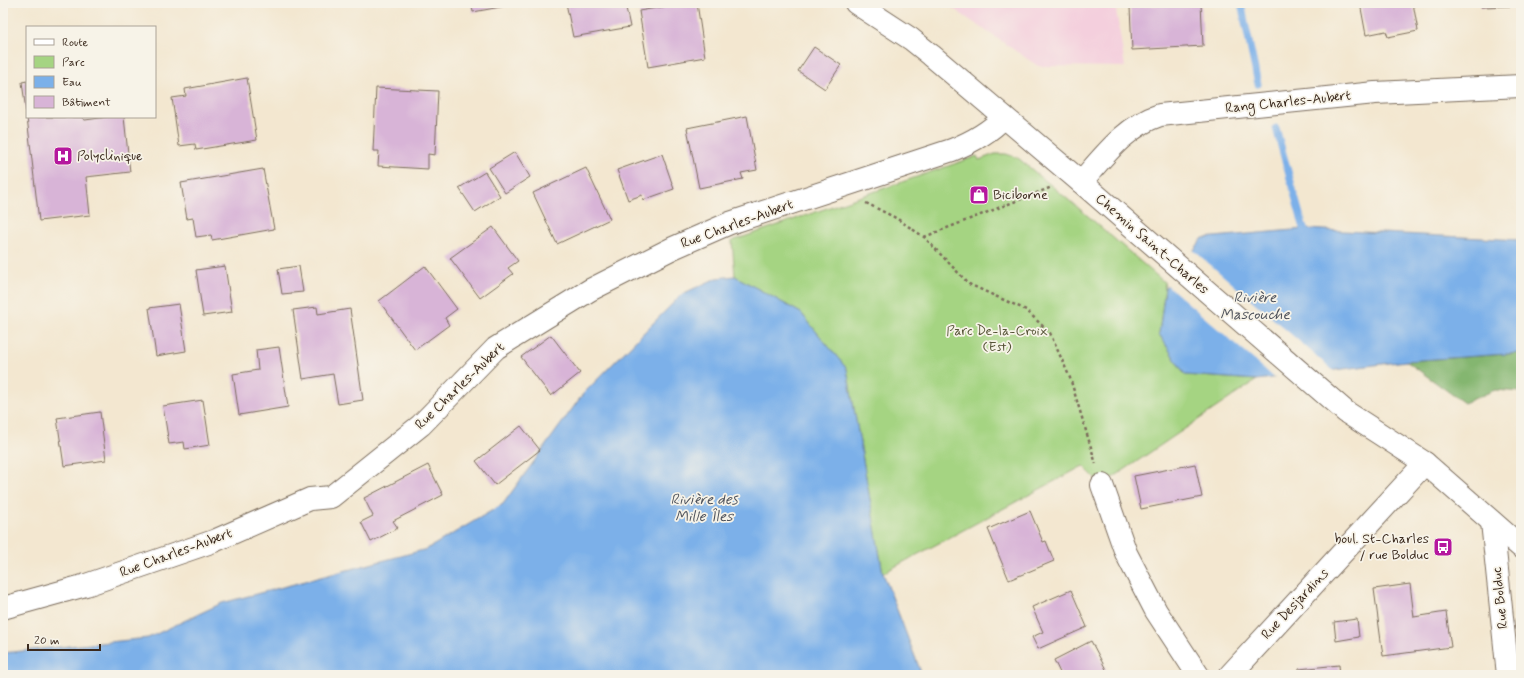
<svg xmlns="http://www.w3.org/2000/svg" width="1524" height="678" viewBox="0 0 1524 678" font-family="Mynerve,sans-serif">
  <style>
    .built { fill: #f4cfdd }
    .green { fill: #a5d482; stroke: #707f50 }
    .forest { fill: #84b670; stroke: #607047 }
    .water { fill: #7bb0e9; stroke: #5b6d84 }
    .pier { fill: #f3e7d0 }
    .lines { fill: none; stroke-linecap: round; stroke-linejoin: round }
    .stream { stroke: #7bb0e9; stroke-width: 7 }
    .building { fill: #d8b4d7 }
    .minor-casing { stroke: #7b6c5c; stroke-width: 24 }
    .major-casing { stroke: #7b6c5c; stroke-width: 24 }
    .path { stroke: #7b6c5c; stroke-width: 2.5; stroke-dasharray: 3 3; stroke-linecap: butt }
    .minor { stroke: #fff; stroke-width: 22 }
    .major { stroke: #fff; stroke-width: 22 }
    .labels { text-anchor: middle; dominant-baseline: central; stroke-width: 3.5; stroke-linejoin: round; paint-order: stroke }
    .street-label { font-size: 14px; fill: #3b2a1e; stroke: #f7f3e8 }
    .poi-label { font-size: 14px; fill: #3b2a1e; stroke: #f7f3e8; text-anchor: start }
    .park-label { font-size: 14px; fill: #565437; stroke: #f7f3e8 }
    .water-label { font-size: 15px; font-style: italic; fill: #4e525b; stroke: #f7f3e8 }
  </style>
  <rect width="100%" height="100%" fill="#f7f3e8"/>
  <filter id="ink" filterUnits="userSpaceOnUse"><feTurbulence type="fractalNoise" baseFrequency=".025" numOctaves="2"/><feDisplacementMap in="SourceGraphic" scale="8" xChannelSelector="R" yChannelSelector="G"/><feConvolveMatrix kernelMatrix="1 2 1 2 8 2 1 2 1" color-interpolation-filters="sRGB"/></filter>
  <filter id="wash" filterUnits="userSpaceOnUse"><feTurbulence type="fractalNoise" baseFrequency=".012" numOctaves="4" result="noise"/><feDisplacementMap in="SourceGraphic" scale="16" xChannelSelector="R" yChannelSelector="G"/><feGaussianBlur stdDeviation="0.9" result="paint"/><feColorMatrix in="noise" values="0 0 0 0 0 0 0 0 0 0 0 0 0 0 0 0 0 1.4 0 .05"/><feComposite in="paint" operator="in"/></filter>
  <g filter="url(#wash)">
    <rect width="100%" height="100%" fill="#f3e7d0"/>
    <path class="built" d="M945,3H1115L1125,67L1038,66Z"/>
    <path class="green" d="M995,154H1006L1018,158L1088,216L1164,282L1165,288L1159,334L1185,375L1257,380L1102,485L1083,466L883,573L847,369L801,313L735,276L732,241L977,156L979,160Z"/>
    <path class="forest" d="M1521,353V392L1495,390L1464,403L1406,361Z"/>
    <path class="water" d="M1304,229L1521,240V353L1406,361L1257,380L1185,375L1159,334L1165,288L1203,238Z
      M735,276L801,313L847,369L883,573L922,675H3V653L148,638L222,603L427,549L503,504L583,394L682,294L717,278Z"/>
    <path class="pier" d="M1192,249L1335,372L1277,380L1166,284Z"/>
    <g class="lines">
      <path class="stream" d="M1241,3L1258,84
        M1276,128L1304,229L1309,237"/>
    </g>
    <g id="blocks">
      <path class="building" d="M471,3H517V4L473,12Z
        M566,3H625L630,27L573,37Z
        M686,3H697L705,57L648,67L639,11Z
        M1158,3H1201L1203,46L1132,50L1130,7L1158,5Z
        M1360,3H1413L1418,31L1388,37L1386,31L1366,35Z
        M1481,3H1515V6L1481,7Z
        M814,47L841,65L825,89L798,71Z
        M247,78L257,140L196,150L195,144L179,146L172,98L186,96L185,89Z
        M27,81V111H26L22,82Z
        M376,88L438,91L435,155L428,154V169L378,166L379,151H373Z
        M747,116L757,170L741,173L743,179L699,188L687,128Z
        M27,117H81L85,120L107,117H124L130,172L86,177L90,215L39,221Z
        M515,152L530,177L505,193L489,168Z
        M662,154L674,189L643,200L642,195L628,200L617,170Z
        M586,168L610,219L557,244L533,193Z
        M263,169L274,229L212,240L211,235L196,237L193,218L187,219L181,183Z
        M485,172L500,196L475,212L459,188Z
        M493,227L518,261L508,268L513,274L480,298L450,258Z
        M225,266L232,312L203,316L196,270Z
        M299,266L303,292L282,294L278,269Z
        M425,266L457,309L445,318L449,325L415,350L379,301Z
        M179,304L186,351L156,356L149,308Z
        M317,307L318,314L350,309L363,400L338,404L333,374L303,379L293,310Z
        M551,335L580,373L551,396L521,357Z
        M279,347L288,407L239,415L233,374L258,370L256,350Z
        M203,400L210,445L185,449L184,442L169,444L163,406Z
        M100,412L106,460L64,466L57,418Z
        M521,426L540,450L495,485L476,461Z
        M1195,464L1202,497L1141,509L1134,476Z
        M428,465L443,495L393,521L398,528L371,542L361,522L373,516L364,498Z
        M1030,511L1043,542L1046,541L1054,561L1009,580L988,529Z
        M1410,584L1414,617L1446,612L1451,647L1383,656L1374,589Z
        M1071,590L1087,627L1038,649L1032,637L1043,632L1032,607Z
        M1357,619L1359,637L1336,641L1334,622Z
        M1091,641L1109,675H1061L1054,660Z
        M1339,665L1340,675H1299V669Z"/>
    </g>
  </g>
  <g filter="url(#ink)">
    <use href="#blocks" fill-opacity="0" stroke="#7b6c5c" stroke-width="1"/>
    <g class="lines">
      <g class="minor-casing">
        <path id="minor" d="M1081,182C1104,156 1126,126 1160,115L1375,93L1521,86
          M1102,485L1126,553L1156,611L1198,675
          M1492,522L1508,675
          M3,608L86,585L214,541L310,499L331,497L421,425L496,348L590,290L673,248L730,223L952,150C972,142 989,133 1004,117
          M1230,675L1425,463"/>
      </g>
      <g class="major-casing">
        <path id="major" d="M856,3L911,39L931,55L1081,182L1346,412L1425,463L1521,547"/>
      </g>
      <path class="path" d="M866,203L896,218L924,237L969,284L1026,310L1050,333L1070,378L1096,464
        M924,237L1052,187"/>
      <use href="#minor" class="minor"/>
      <use href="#major" class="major"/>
    </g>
  </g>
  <defs>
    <g id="hospital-square" transform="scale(1)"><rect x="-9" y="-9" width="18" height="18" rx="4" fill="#b5179e" stroke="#f7f3e8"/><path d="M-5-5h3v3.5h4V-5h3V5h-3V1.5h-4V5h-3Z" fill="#fff"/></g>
    <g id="shop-square" transform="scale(1)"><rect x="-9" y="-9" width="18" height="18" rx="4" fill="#b5179e" stroke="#f7f3e8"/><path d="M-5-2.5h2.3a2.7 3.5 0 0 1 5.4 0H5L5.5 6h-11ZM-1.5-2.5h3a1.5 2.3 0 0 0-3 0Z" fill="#fff"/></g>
    <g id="bus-square" transform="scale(1)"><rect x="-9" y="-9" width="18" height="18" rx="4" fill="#b5179e" stroke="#f7f3e8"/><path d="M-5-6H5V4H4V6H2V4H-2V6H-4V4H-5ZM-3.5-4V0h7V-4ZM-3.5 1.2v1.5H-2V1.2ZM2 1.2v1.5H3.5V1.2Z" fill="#fff"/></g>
  </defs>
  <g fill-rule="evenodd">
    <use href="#hospital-square" x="63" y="156"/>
    <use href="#shop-square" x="979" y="195"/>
    <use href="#bus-square" x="1443" y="547"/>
  </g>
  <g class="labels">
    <g class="street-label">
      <text transform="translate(1288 102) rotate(-6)">Rang Charles-Aubert</text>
      <text transform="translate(737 224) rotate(-20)">Rue Charles-Aubert</text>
      <text transform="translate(1152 244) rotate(41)">Chemin Saint-Charles</text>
      <text transform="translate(460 386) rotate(-44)">Rue Charles-Aubert</text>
      <text transform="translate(176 553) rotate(-20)">Rue Charles-Aubert</text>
      <text transform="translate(1500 598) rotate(-96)">Rue Bolduc</text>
      <text transform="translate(1295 604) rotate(-47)">Rue Desjardins</text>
    </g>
    <g class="poi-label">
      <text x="77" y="156">Polyclinique</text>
      <text x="993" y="195">Biciborne</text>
      <text x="1429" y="539" text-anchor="end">boul. St-Charles<tspan x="1429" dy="16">/ rue Bolduc</tspan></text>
    </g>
    <g class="park-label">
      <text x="997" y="331">Parc De-la-Croix<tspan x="997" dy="16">(Est)</tspan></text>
    </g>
    <g class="water-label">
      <text x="1255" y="298">Rivière<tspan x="1255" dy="17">Mascouche</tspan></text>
      <text x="704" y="500">Rivière des<tspan x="704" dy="17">Mille Îles</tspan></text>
    </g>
  </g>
  <rect width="1524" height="678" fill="none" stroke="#f7f3e8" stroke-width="16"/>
  <rect x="26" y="26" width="130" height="92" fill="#f7f3e8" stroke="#aca397"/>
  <rect x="34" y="39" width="20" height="6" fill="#ffffff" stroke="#aca397"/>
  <text x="62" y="46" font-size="12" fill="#3b2a1e">Route</text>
  <rect x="34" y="56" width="20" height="12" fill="#a5d482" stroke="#aca397"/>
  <text x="62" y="66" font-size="12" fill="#3b2a1e">Parc</text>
  <rect x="34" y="76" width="20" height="12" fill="#7bb0e9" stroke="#aca397"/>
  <text x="62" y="86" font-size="12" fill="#3b2a1e">Eau</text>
  <rect x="34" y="96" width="20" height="12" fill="#d8b4d7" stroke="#aca397"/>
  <text x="62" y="106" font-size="12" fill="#3b2a1e">Bâtiment</text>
  <path d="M28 644v6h72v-6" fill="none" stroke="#3b2a1e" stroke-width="2"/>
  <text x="34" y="644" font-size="12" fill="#3b2a1e" stroke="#f7f3e8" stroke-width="3" paint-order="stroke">20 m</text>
</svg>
